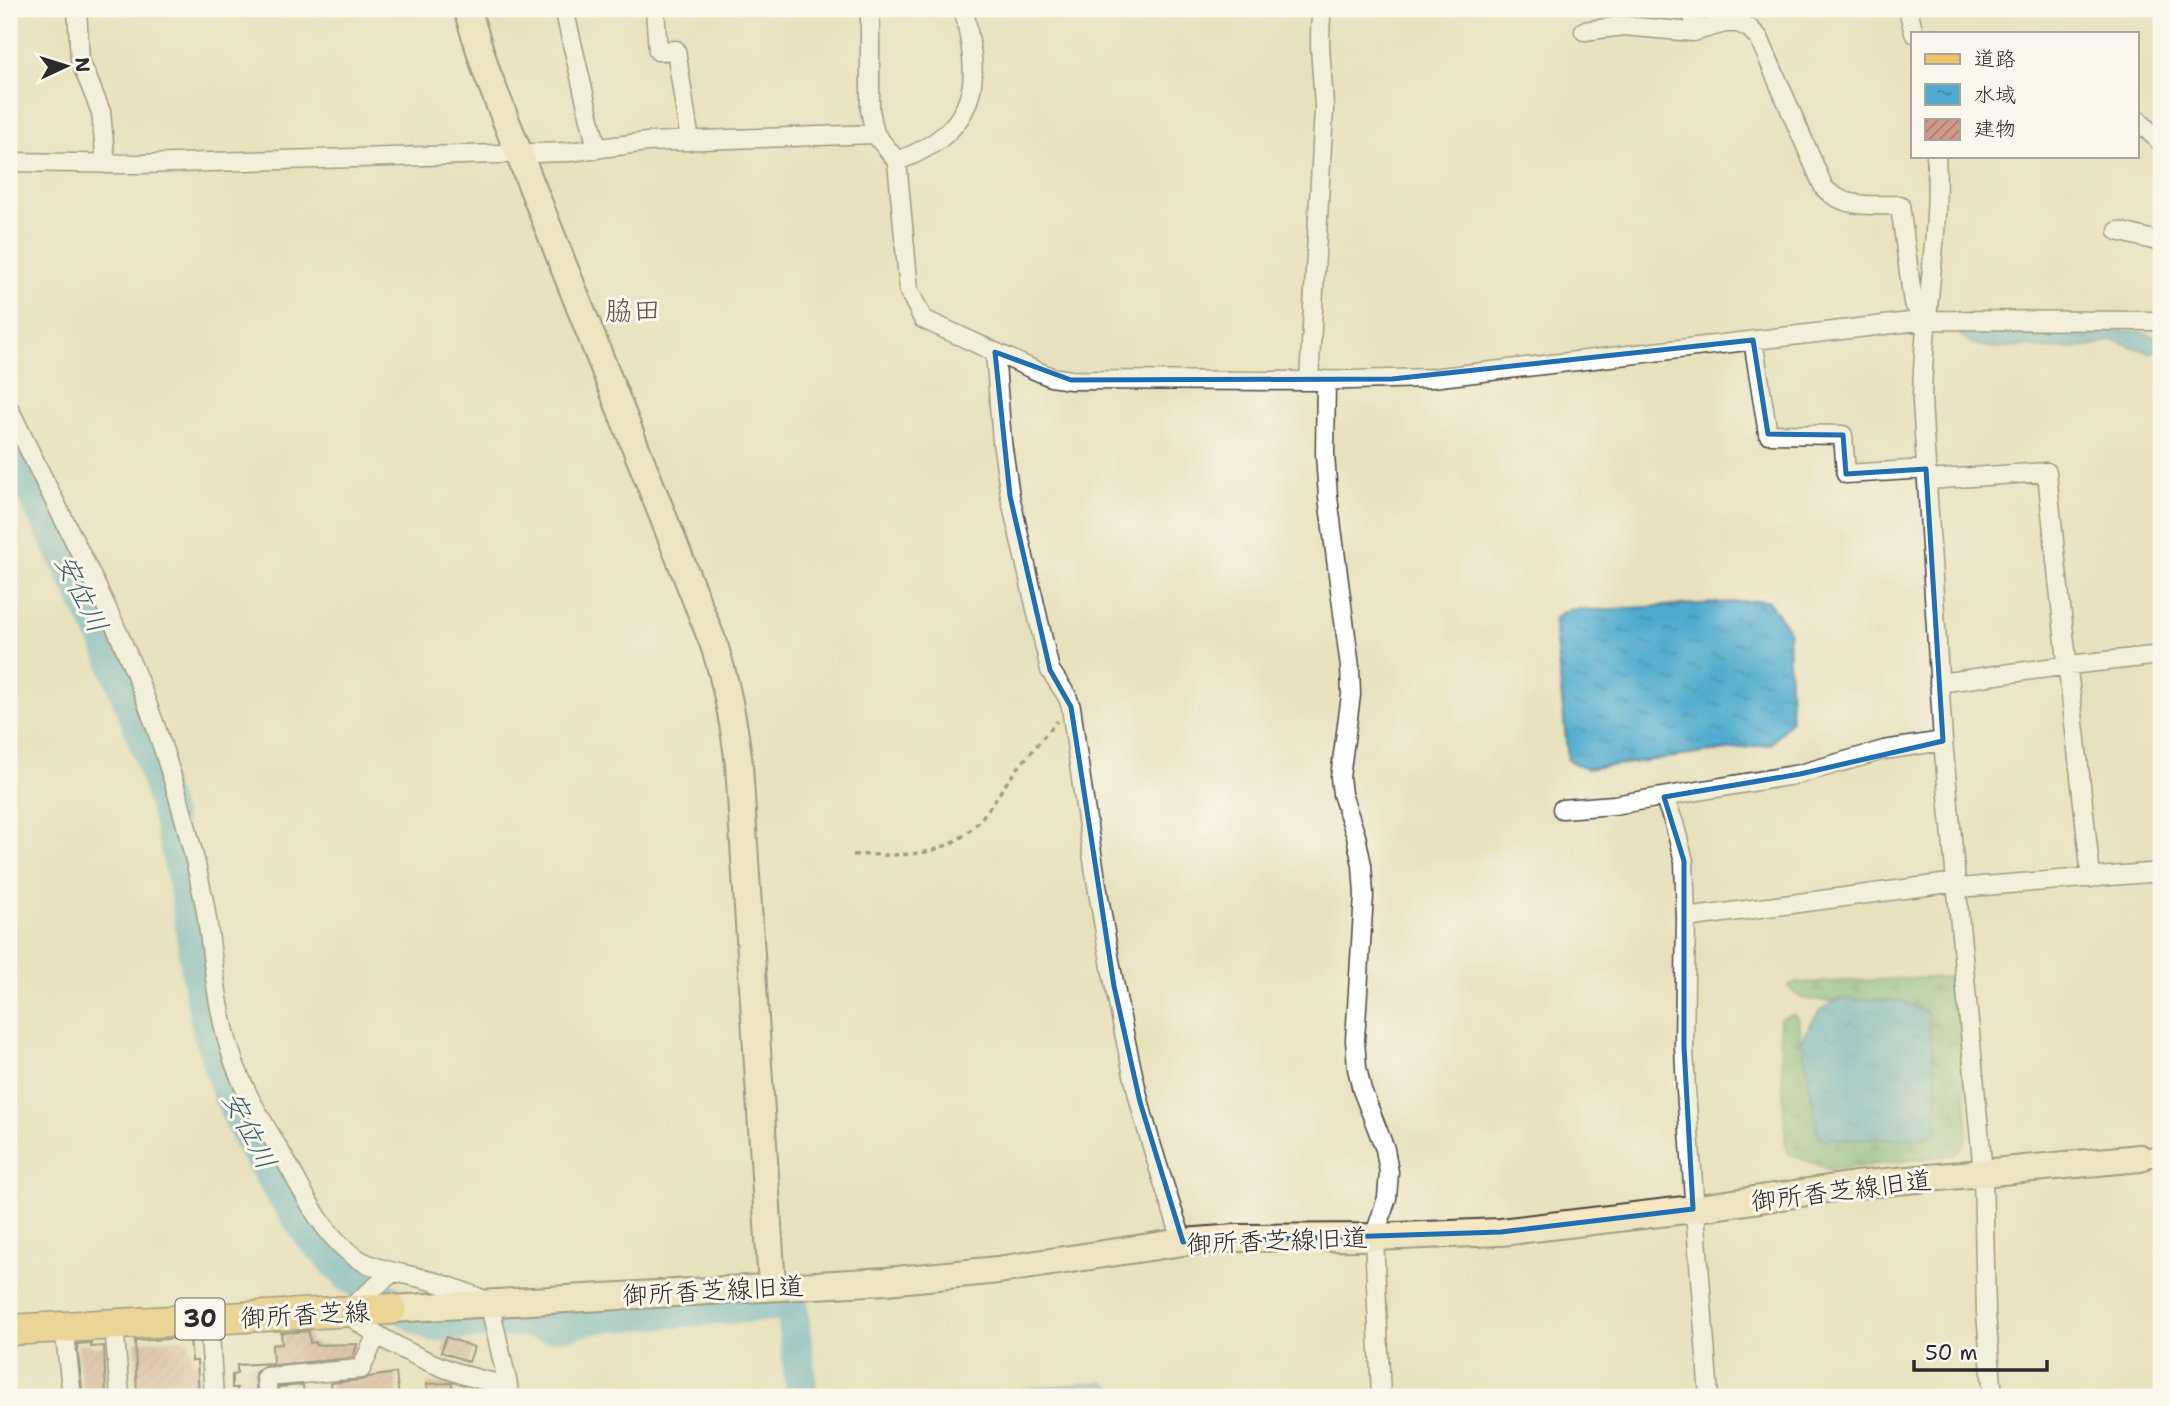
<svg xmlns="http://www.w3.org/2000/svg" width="2170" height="1406" viewBox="0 0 2170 1406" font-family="'Shantell Sans','Klee One',sans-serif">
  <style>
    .forest { fill: url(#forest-firs); stroke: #476d52; stroke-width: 2 }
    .water { fill: url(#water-ripples); stroke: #3e6b7c; stroke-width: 2 }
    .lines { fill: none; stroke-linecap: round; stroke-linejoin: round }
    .river { stroke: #50abce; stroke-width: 32 }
    .building { fill: url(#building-hatch) }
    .street-casing { stroke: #474641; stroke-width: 21 }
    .secondary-casing { stroke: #474641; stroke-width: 30 }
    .primary-casing { stroke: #474641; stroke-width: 33 }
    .path { stroke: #474641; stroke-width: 3.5; stroke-dasharray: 5 5; stroke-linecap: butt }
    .street { stroke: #fff; stroke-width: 18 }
    .secondary { stroke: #f9e7c3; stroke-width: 26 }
    .primary { stroke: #efc469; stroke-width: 30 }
    .marked { fill: none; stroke: #1f6fb2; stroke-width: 5; stroke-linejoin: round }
    .labels { text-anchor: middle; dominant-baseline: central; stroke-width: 6; stroke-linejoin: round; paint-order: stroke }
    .shield { fill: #fbf7ec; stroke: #696865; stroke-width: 2 }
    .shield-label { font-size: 24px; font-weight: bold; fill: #2b2b2b }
    .street-label { font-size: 26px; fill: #2b2b2b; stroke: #fbf7ec }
    .neighbourhood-label { font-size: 28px; fill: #64524c; stroke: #fbf7ec }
    .water-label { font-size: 28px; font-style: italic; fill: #3a5e6c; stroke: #fbf7ec }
  </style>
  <defs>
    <pattern id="forest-firs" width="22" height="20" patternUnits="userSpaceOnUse" patternTransform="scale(1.75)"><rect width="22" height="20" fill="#63af78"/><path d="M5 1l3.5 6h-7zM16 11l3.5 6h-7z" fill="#528f63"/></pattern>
    <pattern id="water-ripples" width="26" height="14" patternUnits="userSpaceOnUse" patternTransform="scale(1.75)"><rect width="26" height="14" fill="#50abce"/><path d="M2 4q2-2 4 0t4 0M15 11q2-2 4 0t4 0" fill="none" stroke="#438ba7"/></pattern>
    <pattern id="building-hatch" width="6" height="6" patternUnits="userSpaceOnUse" patternTransform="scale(1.75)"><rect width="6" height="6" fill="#cf9a8a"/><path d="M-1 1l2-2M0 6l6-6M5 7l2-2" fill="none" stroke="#a87e71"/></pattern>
  </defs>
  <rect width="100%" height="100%" fill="#fbf7ec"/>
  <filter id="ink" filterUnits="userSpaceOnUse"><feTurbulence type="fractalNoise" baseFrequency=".0143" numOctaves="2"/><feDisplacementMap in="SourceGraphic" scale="14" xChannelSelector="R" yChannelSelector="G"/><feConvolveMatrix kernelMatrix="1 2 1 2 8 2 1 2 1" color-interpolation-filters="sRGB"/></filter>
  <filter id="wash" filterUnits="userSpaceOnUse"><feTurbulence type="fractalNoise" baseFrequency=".00686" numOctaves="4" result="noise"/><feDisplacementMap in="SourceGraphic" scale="28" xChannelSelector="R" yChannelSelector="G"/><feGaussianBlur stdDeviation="1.57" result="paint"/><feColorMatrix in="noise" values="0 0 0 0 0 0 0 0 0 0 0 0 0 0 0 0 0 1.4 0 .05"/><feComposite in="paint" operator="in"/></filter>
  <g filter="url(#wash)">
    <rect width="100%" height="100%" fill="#e8e1be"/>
    <path class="forest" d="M1950,977L1955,981L1958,994L1968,1134L1963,1146L1953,1155L1831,1170L1789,1154L1786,1148L1779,1019L1793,1014L1798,1018L1819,1135L1824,1139L1924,1138L1844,999C1829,1002 1794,1004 1789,985L1796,983Z"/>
    <path class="water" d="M1956,328L2137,331L2155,337L2158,344L2157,350L2151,353L2113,340L2088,347L2051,349L2025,346L1993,348L1973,344L1962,337Z
      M1767,600L1788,628L1791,721L1771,744L1586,769L1568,760L1554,620C1565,606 1578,609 1595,610Z
      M1844,999L1900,1001L1927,1012L1937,1093L1936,1133L1924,1138L1824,1139L1819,1135L1802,1040C1814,1019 1818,1004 1844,999Z
      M1102,1382L1128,1397L935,1396Z"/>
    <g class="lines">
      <path class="river" d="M9,446L108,646L145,743L168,816L186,891L197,974L209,1035L227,1091L249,1140L279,1191L311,1237L348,1276L432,1326L523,1321L547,1326L568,1324L600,1317L792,1304L802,1397"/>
    </g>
    <g id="blocks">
      <path class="building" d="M309,1331L310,1343L316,1342V1345L357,1344L353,1358L264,1366L255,1373L257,1397H237V1388H232V1375L237,1374V1365L273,1363L272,1345L282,1344L281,1333Z
        M446,1337L474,1347L469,1362L441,1352Z
        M184,1338V1341L190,1340L192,1361H197L199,1397H137L135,1341Z
        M91,1343V1347L104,1346L106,1397H83L77,1344Z
        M396,1373L399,1397H332L331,1383L362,1380L369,1377Z
        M452,1383L453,1397H428L427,1384Z
        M303,1385L304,1397H279L278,1387Z"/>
    </g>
  </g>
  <g filter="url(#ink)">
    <use href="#blocks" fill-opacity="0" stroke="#474641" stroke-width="2"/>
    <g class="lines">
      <g class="street-casing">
        <path id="street" d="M77,9L80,60L101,112L106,164
          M564,9L597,149
          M655,9L658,51L676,50L690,141
          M870,9V110L875,134
          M1691,9L1697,31
          M1908,9L1914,33
          M1584,31L1623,26L1693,32L1725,23H1738L1749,28L1759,38L1824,188C1845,209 1872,205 1900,205L1913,303L1927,320
          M2137,119L2161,143
          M1936,156C1941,238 1922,319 1922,401L1943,741L1983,1173L1986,1313L1993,1397
          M897,161C933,148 966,127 972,84C975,60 968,33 964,9
          M9,162L140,164L569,152L647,142L875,134L897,161L909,291L923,319L1030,368L1051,377L1071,380L1309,381L1432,378L1927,320L2161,321
          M2118,231L2161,242
          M1753,340L1768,434L1843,435L1846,474L1926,469
          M995,352L1002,442L1010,496L1050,670L1067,696L1071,707C1089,839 1108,970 1139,1100C1151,1148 1167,1195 1183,1242
          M1326,380L1325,454L1328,497L1350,667L1351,695L1340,777L1342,794L1356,836L1362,865L1364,895L1355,1040L1357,1068L1362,1090L1385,1149L1389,1172L1387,1198L1374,1237L1381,1397
          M1309,381L1324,109C1323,75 1317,42 1322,9
          M9,408C58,513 117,615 155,725C175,782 192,842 204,901C213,950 215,1002 230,1050C242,1091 267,1128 288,1165C305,1195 319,1226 345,1249C367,1270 395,1271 424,1279C446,1284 468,1293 489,1302L508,1385
          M1927,480L2047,472C2060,608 2077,742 2091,878
          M1939,683L2069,665L2161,655
          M1664,797L1674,823L1684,861L1686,918L1684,1046L1686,1091L1709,1397
          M1562,809L1614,805L1800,774L1884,750L1943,741
          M1958,888L2161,872
          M1686,918L1957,882
          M2140,1158L2161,1156
          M393,1272L345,1312C389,1347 452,1377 508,1385L509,1397
          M209,1319L214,1397
          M114,1324L120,1397
          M64,1327L72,1397
          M268,1397L266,1377L361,1369L376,1336"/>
      </g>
      <g class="secondary-casing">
        <path id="secondary" d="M467,9L487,73L714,645C727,685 734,723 739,765L772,1286
          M391,1309L887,1281L998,1270L1183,1242L1236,1238L1374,1237L1501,1232L1693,1209L1855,1185L2140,1158"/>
      </g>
      <g class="primary-casing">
        <path id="primary" d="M9,1330L391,1309"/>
      </g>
      <path class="path" d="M853,855C878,854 906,857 930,851C972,839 982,818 1005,785C1021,763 1040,742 1057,721"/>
      <use href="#street" class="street"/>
      <use href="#secondary" class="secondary"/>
      <use href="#primary" class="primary"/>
    </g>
  </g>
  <path d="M0 0H2170V1406H0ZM1753,340L1768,434L1843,435L1846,474L1926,469L1943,741L1800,774L1664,797L1684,861V1046L1693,1209L1501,1232L1183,1242L1140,1102L1114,986L1071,707L1050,670L1010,496L995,352L1071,380L1392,379Z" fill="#e8e1be" fill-opacity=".55" fill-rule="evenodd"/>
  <path class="marked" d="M1753,340L1768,434L1843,435L1846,474L1926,469L1943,741L1800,774L1664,797L1684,861V1046L1693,1209L1501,1232L1183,1242L1140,1102L1114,986L1071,707L1050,670L1010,496L995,352L1071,380L1392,379Z"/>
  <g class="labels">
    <rect class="shield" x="175.5" y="1298.5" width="49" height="41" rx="5"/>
    <g class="shield-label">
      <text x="200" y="1319">30</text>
    </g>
    <g class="street-label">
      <text transform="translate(1841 1190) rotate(-7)">御所香芝線旧道</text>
      <text transform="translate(1277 1240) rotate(-2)">御所香芝線旧道</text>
      <text transform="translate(713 1290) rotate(-3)">御所香芝線旧道</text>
      <text transform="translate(305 1314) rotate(-3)">御所香芝線</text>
    </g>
    <g class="neighbourhood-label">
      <text x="633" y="310">脇田</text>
    </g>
    <g class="water-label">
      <text transform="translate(82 593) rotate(64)">安位川</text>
      <text transform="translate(250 1130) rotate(63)">安位川</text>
    </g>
  </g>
  <rect width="2170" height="1406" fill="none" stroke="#fbf7ec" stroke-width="35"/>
  <rect x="1911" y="32" width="228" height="126" fill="#fbf7ec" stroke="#a8a59f" stroke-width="2"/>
  <rect x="1925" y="54" width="35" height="10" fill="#efc469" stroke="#a8a59f" stroke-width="2"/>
  <text x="1974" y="66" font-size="21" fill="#2b2b2b">道路</text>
  <rect x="1925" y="84" width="35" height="21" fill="url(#water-ripples)" stroke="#a8a59f" stroke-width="2"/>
  <text x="1974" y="102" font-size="21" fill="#2b2b2b">水域</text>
  <rect x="1925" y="119" width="35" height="21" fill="url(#building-hatch)" stroke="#a8a59f" stroke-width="2"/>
  <text x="1974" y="136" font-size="21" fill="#2b2b2b">建物</text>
  <g transform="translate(66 66) rotate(86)" stroke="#fbf7ec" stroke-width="5" paint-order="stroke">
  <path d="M0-5L12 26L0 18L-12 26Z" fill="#2b2b2b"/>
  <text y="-10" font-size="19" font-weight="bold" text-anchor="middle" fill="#2b2b2b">N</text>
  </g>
  <path d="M1914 1360v10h133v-10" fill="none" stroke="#2b2b2b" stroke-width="3.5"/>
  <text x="1925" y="1360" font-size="21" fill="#2b2b2b" stroke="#fbf7ec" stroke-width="5" paint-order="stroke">50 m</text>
</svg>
